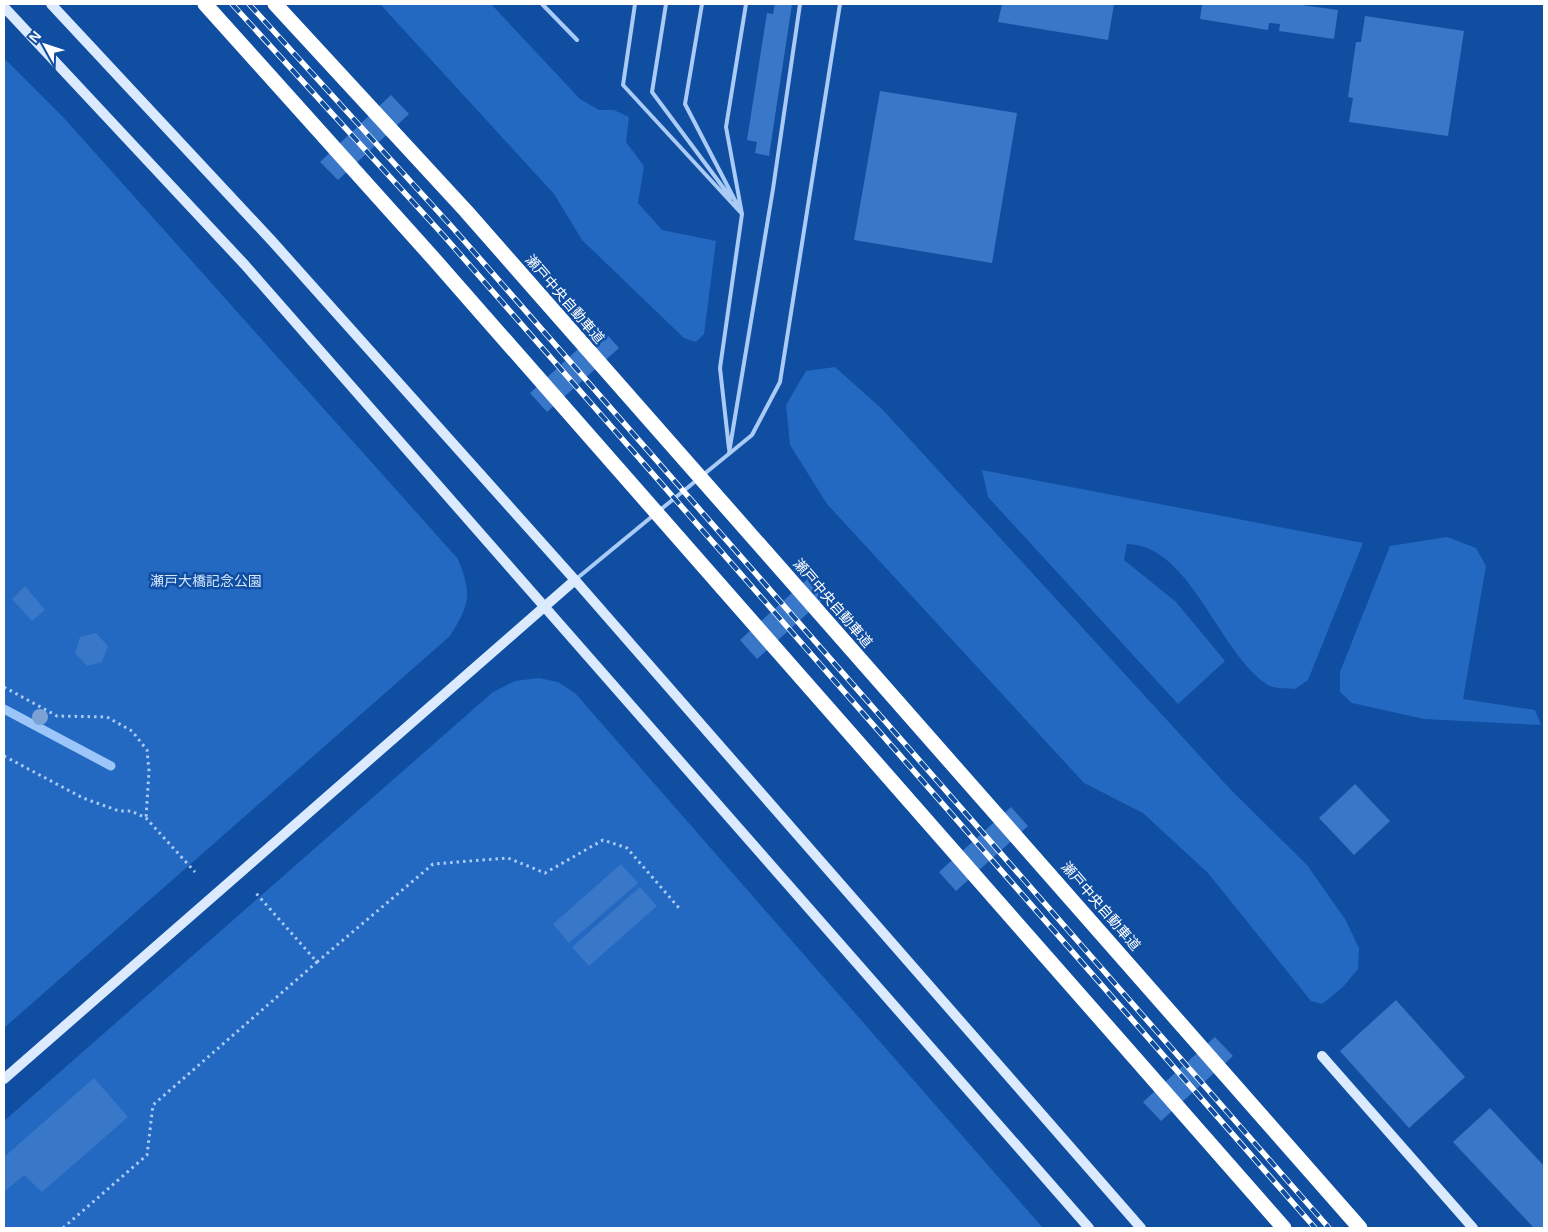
<svg xmlns="http://www.w3.org/2000/svg" width="1548" height="1232" viewBox="0 0 1548 1232" font-family="Arial,'Noto Sans JP',sans-serif">
  <style>
    .green { fill: #2368c1 }
    .lines { fill: none; stroke-linecap: round; stroke-linejoin: round }
    .stream { stroke: #9cc6f9; stroke-width: 9 }
    .building { fill: #3977c9 }
    .path { stroke: #aacbf6; stroke-width: 3; stroke-dasharray: 2.5 4; stroke-linecap: butt }
    .lane { stroke: #aacbf6; stroke-width: 4 }
    .secondary { stroke: #dbeafe; stroke-width: 10 }
    .rail-casing { stroke: #fff; stroke-width: 5.5 }
    .rail { stroke: #104ea2; stroke-width: 4; stroke-dasharray: 11; stroke-linecap: butt }
    .highway-bridge { stroke: #fff; stroke-width: 15 }
    .tree { fill: #7ca2d5 }
    .labels { text-anchor: middle; dominant-baseline: central; stroke-width: 5; stroke-linejoin: round; paint-order: stroke }
    .street-label { font-size: 14px; fill: #fff; stroke: #104ea2 }
    .park-label { font-size: 14px; fill: #d4e6fe; stroke: #104ea2 }
  </style>
  <rect width="100%" height="100%" fill="#104ea2"/>
  <path class="green" d="M380,4H491L580,99L599,110H614L629,117L626,142L644,166L638,203L662,230L716,241L704,334L696,342L684,338L582,240L554,194Z
    M4,58L64,118L458,559C472,594 470,604 450,636L4,1028Z
    M835,367L882,409L1231,790L1307,865L1345,919L1359,948L1358,969L1343,987L1322,1004L1311,1001L1208,873L1143,813L1084,783L827,504L790,445L786,405L806,371Z
    M982,470L1363,543L1308,680L1295,689C1287,688 1275,689 1268,685C1218,653 1191,545 1127,544L1124,560L1176,602L1225,661L1178,704L988,497Z
    M1447,537L1476,548L1486,566L1463,699L1535,710L1541,725L1424,719L1352,703L1340,692V672L1390,546Z
    M539,678L558,682L575,693L1043,1228H4V1121L493,692L515,681Z"/>
  <g class="lines">
    <path class="stream" d="M4,709L111,766"/>
  </g>
  <path class="building" d="M775,4H792L769,156L755,153L757,142L747,140L767,13L773,14Z
    M1002,4H1114L1108,40L998,22Z
    M1202,4H1294L1338,10L1334,39L1279,31L1280,24L1269,23L1268,30L1200,19Z
    M1365,16L1464,31L1448,136L1349,122L1353,98L1348,97L1356,42H1361Z
    M880,91L1017,113L992,263L854,240Z
    M391,95L409,114L338,180L320,162Z
    M601,328L619,348L547,412L530,393Z
    M812,575L829,594L757,659L740,640Z
    M25,586L45,610L32,621L12,599Z
    M96,633L108,646L102,662L87,666L75,653L80,637Z
    M1355,784L1390,821L1354,855L1319,818Z
    M1011,807L1028,826L956,891L939,872Z
    M621,864L638,883L569,943L553,924Z
    M640,887L657,906L589,966L572,947Z
    M1396,1000L1465,1077L1409,1128L1340,1051Z
    M1215,1037L1233,1056L1161,1121L1143,1102Z
    M94,1078L128,1117L42,1192L24,1175L4,1192V1157Z
    M1490,1108L1544,1166V1228H1534L1453,1142Z"/>
  <g class="lines">
    <path class="path" d="M4,687L57,716L107,717L132,731L147,750L149,771L146,818
      M4,756L83,798L119,811H131L146,818L195,872
      M317,962L433,864L508,858L545,873L603,840L627,848L679,908
      M63,1228L147,1155L153,1105L317,962L255,892"/>
    <path class="lane" d="M542,4L577,40
      M635,4L623,85L742,214
      M666,4L652,92L731,198
      M702,4L685,104L740,210
      M729,449L720,368L742,214L726,127L746,4
      M729,453L773,189L800,4
      M703,475L752,435L780,382L840,4
      M660,510L697,480
      M575,580L655,514"/>
    <path class="secondary" d="M51,4L272,241L575,580L1141,1228
      M4,7L245,265L1089,1228
      M1322,1056L1473,1228
      M4,1079L575,580"/>
    <g class="rail-casing">
      <path id="rail" d="M232,4L444,236L1315,1228
        M249,4L453,228L1329,1228"/>
    </g>
    <use href="#rail" class="rail"/>
    <path class="highway-bridge" d="M205,4L433,258L1284,1228
      M275,4L466,211L1360,1228"/>
  </g>
  <circle class="tree" cx="40" cy="717" r="8"/>
  <g class="labels">
    <g class="street-label">
      <text transform="translate(565 299) rotate(49)">瀬戸中央自動車道</text>
      <text transform="translate(833 603) rotate(49)">瀬戸中央自動車道</text>
      <text transform="translate(1101 906) rotate(49)">瀬戸中央自動車道</text>
    </g>
    <g class="park-label">
      <text x="206" y="581">瀬戸大橋記念公園</text>
    </g>
  </g>
  <rect width="1548" height="1232" fill="none" stroke="#ffffff" stroke-width="10"/>
  <g transform="translate(45 45) rotate(310)" stroke="#104ea2" stroke-width="4" paint-order="stroke">
  <path d="M0-4L9 19L0 12L-9 19Z" fill="#ffffff"/>
  <text y="-8" font-size="14" font-weight="bold" text-anchor="middle" fill="#ffffff">N</text>
  </g>
</svg>
